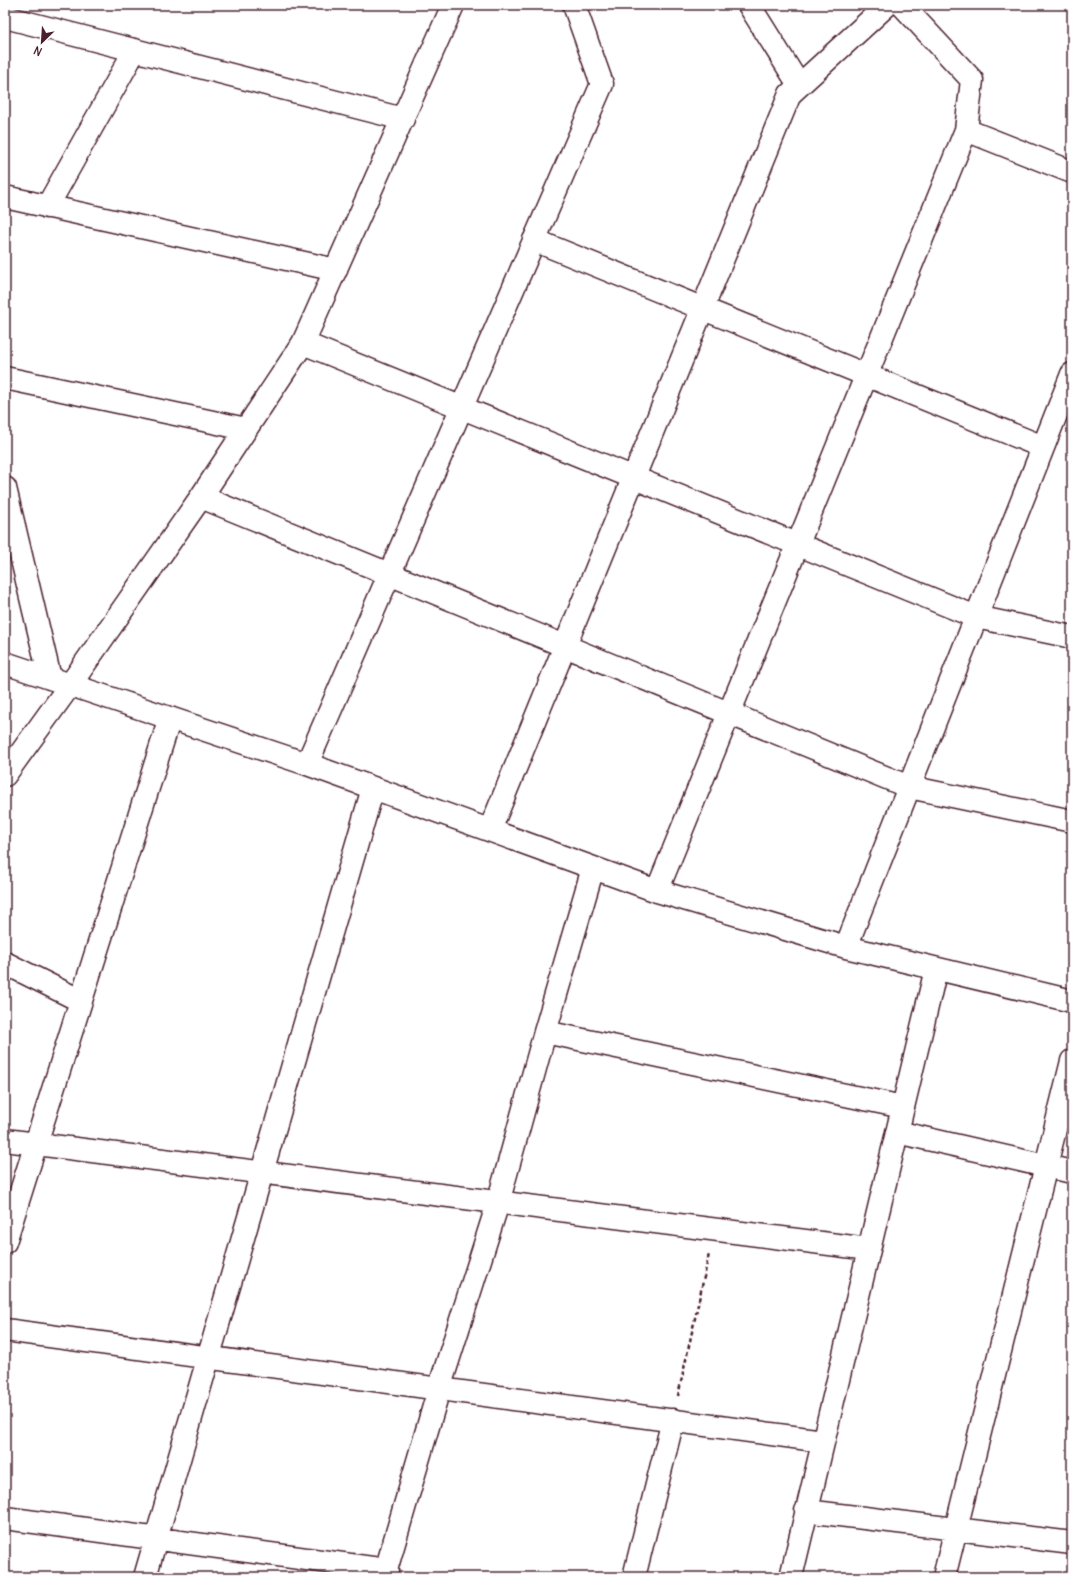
<svg xmlns="http://www.w3.org/2000/svg" width="1077" height="1582" viewBox="0 0 1077 1582" font-family="Delius,sans-serif">
  <style>
    .lines { fill: none; stroke-linecap: round; stroke-linejoin: round }
    .minor-casing { stroke: #4a1f2b; stroke-width: 25 }
    .path { stroke: #4a1f2b; stroke-width: 2.5; stroke-dasharray: 4 3; stroke-linecap: butt }
    .minor { stroke: #fff; stroke-width: 22 }
  </style>
  <rect width="100%" height="100%" fill="#fff"/>
  <filter id="ink" filterUnits="userSpaceOnUse"><feTurbulence type="fractalNoise" baseFrequency=".025" numOctaves="2"/><feDisplacementMap in="SourceGraphic" scale="8" xChannelSelector="R" yChannelSelector="G"/><feConvolveMatrix kernelMatrix="1 2 1 2 8 2 1 2 1" color-interpolation-filters="sRGB"/></filter>
  <g filter="url(#ink)">
    <g class="lines">
      <g class="minor-casing">
        <path id="minor" d="M749,5L799,85
          M5,17L403,119
          M966,130L1072,172
          M5,197L336,270
          M47,207L135,50
          M534,240L1043,447
          M303,343L976,617L1072,637
          M5,378L246,429
          M5,488L50,678
          M201,497L909,787L1072,821
          M5,663L307,764L657,891L846,947L1072,1001
          M307,764L602,84L574,5
          M5,775L70,685L201,497L303,343L453,5
          M490,830L790,94L887,5
          M657,891L966,130L972,80L902,5
          M846,947L1072,374
          M5,963L81,1001
          M545,1032L903,1107
          M897,1132L1072,1172
          M5,1140L869,1249
          M5,1242L170,718
          M5,1330L823,1441
          M806,1511L1072,1543
          M5,1518L387,1570
          M145,1577L373,788
          M384,1577L439,1389L498,1203L545,1032L593,868
          M634,1577L673,1420
          M791,1577L936,969
          M944,1577L1072,1061"/>
      </g>
      <path class="path" d="M678,1396L709,1254"/>
      <use href="#minor" class="minor"/>
    </g>
  </g>
  <rect width="1077" height="1582" fill="none" stroke="#fff" stroke-width="20"/>
  <rect x="10" y="10" width="1057" height="1562" fill="none" stroke="#4a1f2b" stroke-width="1.5" filter="url(#ink)"/>
  <g transform="translate(42 42) rotate(205)" stroke="#ffffff" stroke-width="3" paint-order="stroke">
  <path d="M0-3L7 15L0 10L-7 15Z" fill="#4a1f2b"/>
  <text y="-6" font-size="11" font-weight="bold" text-anchor="middle" fill="#4a1f2b">N</text>
  </g>
</svg>
